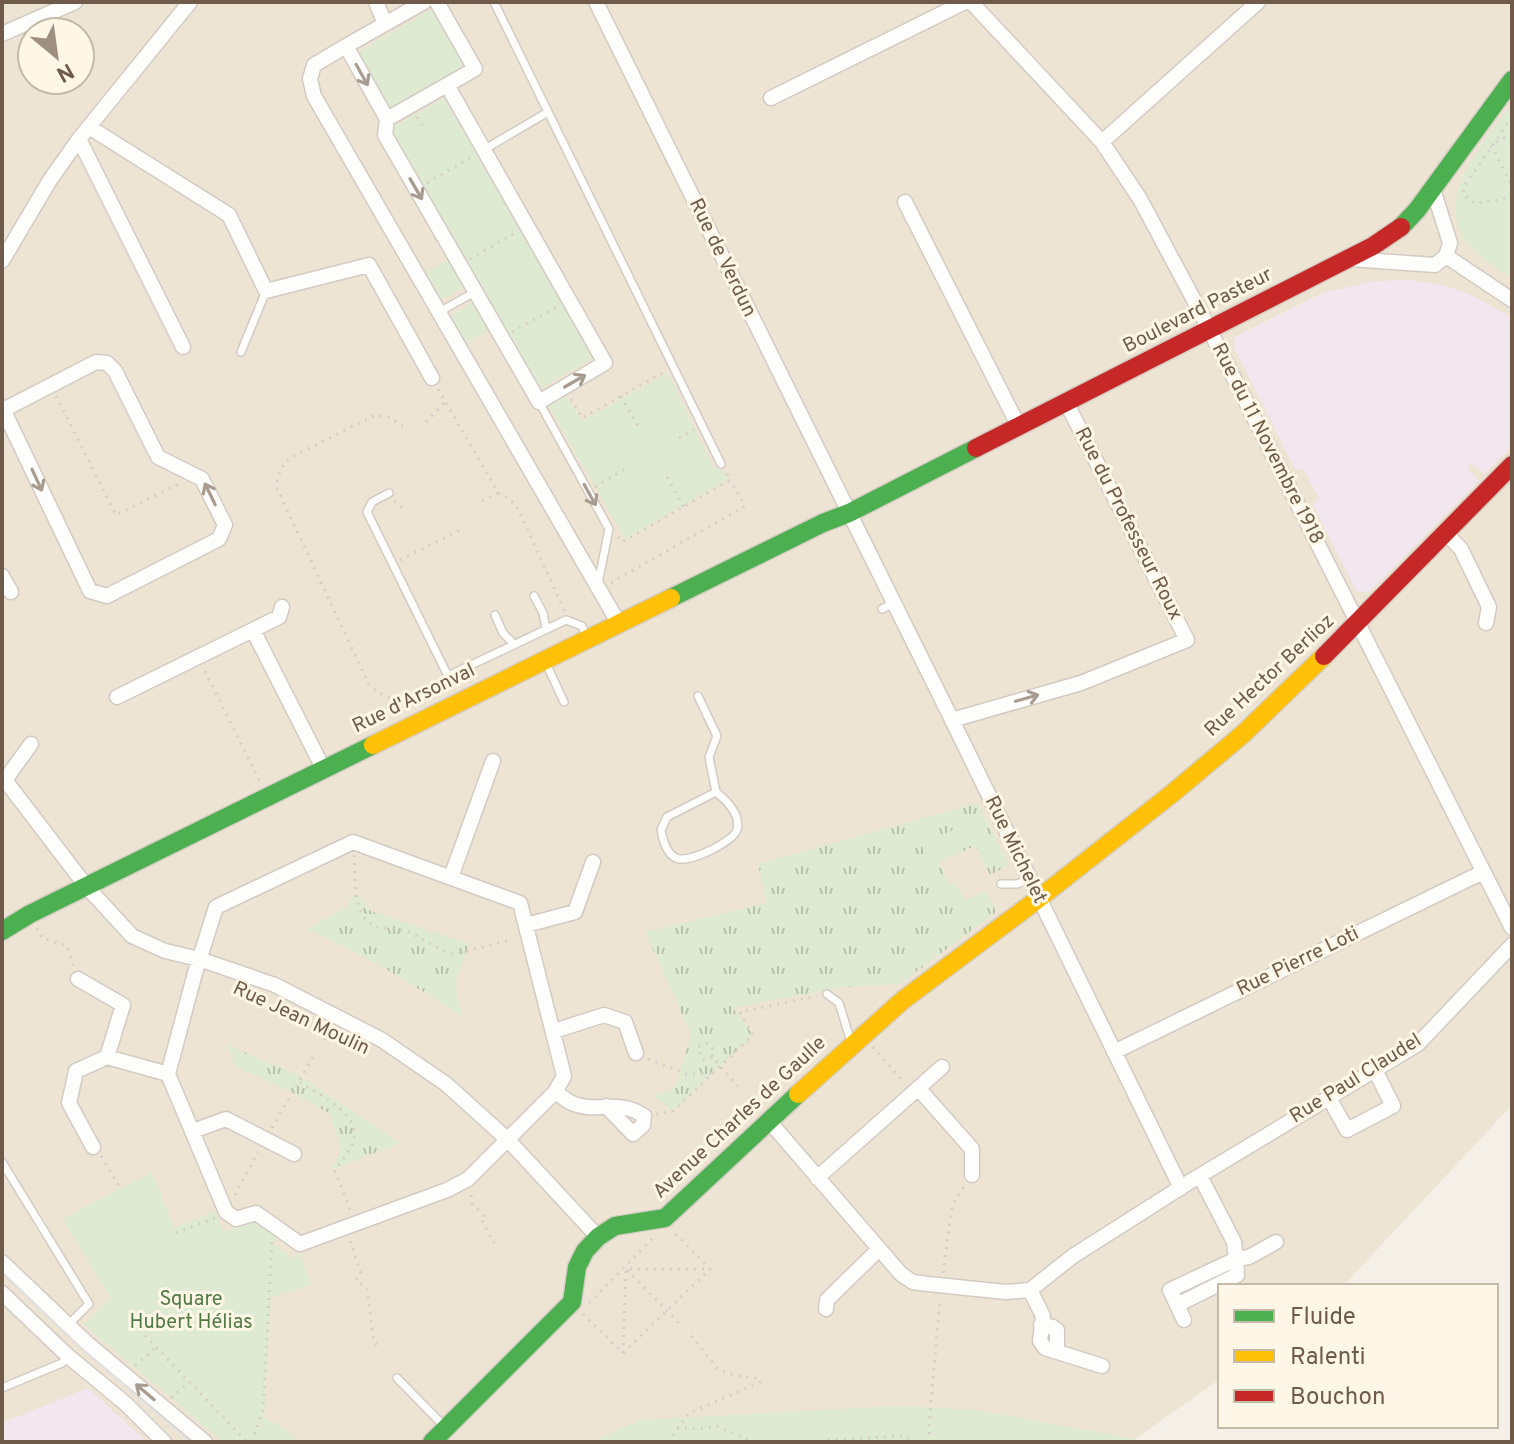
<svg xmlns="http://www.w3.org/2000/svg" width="1514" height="1444" viewBox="0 0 1514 1444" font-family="Overpass,sans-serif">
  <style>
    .residential { fill: #ede4d4; fill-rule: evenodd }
    .education { fill: #f2e6ef }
    .grass { fill: url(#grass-tufts) }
    .green { fill: #dfead2 }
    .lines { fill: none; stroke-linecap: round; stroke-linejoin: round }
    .lane-casing { stroke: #d3cbc3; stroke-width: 10 }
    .street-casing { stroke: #d3cbc3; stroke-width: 17 }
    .fast-casing { stroke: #d5cdc3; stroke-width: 21 }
    .slow-casing { stroke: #d5cdc3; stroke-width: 21 }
    .jam-casing { stroke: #d5cdc3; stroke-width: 21 }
    .path { stroke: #d6cfc9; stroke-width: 3; stroke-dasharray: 2 6; stroke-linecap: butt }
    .lane { stroke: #fdfdfb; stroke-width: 7 }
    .street { stroke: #fdfdfb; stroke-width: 14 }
    .fast { stroke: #4caf50; stroke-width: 18 }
    .slow { stroke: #ffc107; stroke-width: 18 }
    .jam { stroke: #c62828; stroke-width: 18 }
    .tram { stroke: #e4e1e4; stroke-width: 2 }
    .oneway { stroke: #a89c91 }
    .labels { text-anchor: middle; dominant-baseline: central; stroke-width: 6; stroke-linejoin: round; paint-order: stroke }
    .street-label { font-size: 20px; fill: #705b4a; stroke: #fef7e7 }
    .park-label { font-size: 20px; fill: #517a45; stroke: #fef7e7 }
  </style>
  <defs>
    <pattern id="grass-tufts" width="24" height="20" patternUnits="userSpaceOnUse" patternTransform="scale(2)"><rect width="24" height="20" fill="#dfead2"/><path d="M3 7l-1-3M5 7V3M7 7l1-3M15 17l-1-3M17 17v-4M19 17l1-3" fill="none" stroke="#b9c1ac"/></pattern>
  </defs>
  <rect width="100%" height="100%" fill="#f4f0e7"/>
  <path class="residential" d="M2,2H1512V1105L1343,1286H1220V1379L1135,1439L1137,1442H2ZM32,32H80V80H32Z"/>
  <path class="education" d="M1409,280L1441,285L1467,293L1512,317V446L1484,474L1471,463L1467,468L1479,481L1369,592H1357L1313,505L1319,498L1303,469H1295L1234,347L1235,337L1323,293L1374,281Z
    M88,1388L147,1442H2V1423Z"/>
  <path class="grass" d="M978,803L1009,865L990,875L975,846L939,862L950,885L956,883L965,900L986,891L996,912L900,984L842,987L733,1008L753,1035L673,1111L653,1096L676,1087L691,1034L645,932L767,903L758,864Z
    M352,896L360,897L370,911L469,944L455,983L462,1016C412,984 361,952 306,929L348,907Z
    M227,1045L302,1077L400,1143L331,1170L342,1150L329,1113L293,1093L235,1066Z"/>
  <path class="green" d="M428,11L436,12L463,59L462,68L395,108L386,106L358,59L360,51Z
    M444,98L593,358L539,389L389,129Z
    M1512,104V278C1500,270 1486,262 1476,252C1424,204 1483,145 1512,104Z
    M448,260L464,287L440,300L425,273Z
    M472,303L488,330L465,344L449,317Z
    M668,373L714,469L720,466L728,479L625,539L548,405L566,396L582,421Z
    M978,818L983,829L927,856L921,845Z
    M152,1172L174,1227L216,1211L223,1232L258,1220L278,1235L274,1244L293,1259L299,1252L311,1285L271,1297L264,1417L288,1431L299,1442H223L83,1324L111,1298L62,1219Z
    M896,1406L976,1410L1135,1439L1131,1442L594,1441L640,1420Z"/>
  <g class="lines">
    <g class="lane-casing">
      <path id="lane" d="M494,2L721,464
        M485,149L548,112
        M439,312L475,292
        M241,352L266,291
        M539,402L609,529L598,584
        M389,493L372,502L367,512L448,676L566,620L582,626L587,638
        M534,596L543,613L546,628
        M882,609L894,603
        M495,615L503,633L514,644
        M545,661L564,702
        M698,696L717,736L709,757L716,792L667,817L661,830C663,840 666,853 676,858C688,864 733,842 737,830C741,815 726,800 716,792
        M1001,884H1017L1029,879
        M827,994L839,1003L851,1042
        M2,1162L89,1304L68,1325
        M397,1378L444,1426
        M2,1388L62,1363L68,1357"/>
    </g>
    <g class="street-casing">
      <path id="street" d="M376,2L385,24
        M424,2L346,46L387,119L475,69L437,2
        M596,2L952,720L1181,1188
        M971,2L1102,142L1140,199L1202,315L1512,928
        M2,34L75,2
        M346,46L314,65L310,79L314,96L618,622
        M771,98L965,2
        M387,119L385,135L539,402L605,363L447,85
        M89,127L229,215L266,291L369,265L432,378
        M79,139L183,347
        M1102,142L1258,2
        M1433,189L1450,243L1446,256L1512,300
        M905,202L1018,425
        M1350,259L1435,265L1446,256
        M2,261L50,180L79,139L190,2
        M2,407L90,591L107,596L219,539L225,525L202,479L158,457L115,371L107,363L96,362L3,410
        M1445,532L1461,549L1489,607L1486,623
        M2,576L11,592
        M253,630L323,768
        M117,697L279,617L282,607
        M952,720L1081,683L1187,640L1066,402
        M5,780L31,744
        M2,781L5,780L86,886L132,936L165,951L199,959L275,985L382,1040L446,1084L508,1140L598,1237
        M353,842L520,903L564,1076L555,1092L468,1179L447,1190L300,1244L256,1213L236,1219L226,1212L168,1074L195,973L216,907Z
        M451,877L493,761
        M526,925L575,912L593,862
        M78,979L123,1005L107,1057
        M554,1031L604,1015L625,1022L636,1053
        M1114,1052L1483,872
        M918,1088L972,1149V1175
        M555,1092C561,1095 566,1101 572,1103C595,1114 619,1098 644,1116L643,1125L633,1134L606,1106
        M1329,1098L1347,1130L1393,1106L1375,1070
        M769,1121L901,1274L913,1282L928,1284L1006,1292L1030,1290L1073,1256L1191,1181L1418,1044L1512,945
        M193,1131L226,1119L294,1154
        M93,1147L69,1103L76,1071L107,1057L168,1074
        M817,1178L942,1067
        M2,1262L87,1343L205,1442
        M1030,1290L1043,1316L1040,1341L1045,1348L1102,1366
        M2,1293L68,1356L126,1404L164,1442
        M1177,1305L1237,1275L1236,1259L1249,1257L1276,1242
        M826,1309L827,1300L879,1249
        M1184,1320L1170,1290L1236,1259L1234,1242L1200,1176
        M1041,1325L1053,1327L1057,1330V1352"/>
    </g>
    <g class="fast-casing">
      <path id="fast" d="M1401,227L1417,210L1512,80
        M671,598L823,523L849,513L976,448
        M2,931L30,914L373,745
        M432,1442L572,1302L577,1267L585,1251L598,1237L615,1226L665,1218L798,1094"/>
    </g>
    <g class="slow-casing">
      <path id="slow" d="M373,745L671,598
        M798,1094L903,1000L1038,899L1174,792L1243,734L1324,656"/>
    </g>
    <g class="jam-casing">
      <path id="jam" d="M976,448L1373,246L1401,227
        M1324,656L1512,465"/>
    </g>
    <path class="path" d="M417,117L424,127
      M1512,117L1463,188L1464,195L1476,204C1488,199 1504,203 1512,193
      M1512,134L1491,145L1512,186
      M427,183L472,157
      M470,259L515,233
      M512,332L558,306
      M438,389L498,493L510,499L517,507L565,612
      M56,396L116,515L179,484
      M621,396L638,426
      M571,399L582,418L664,372
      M426,422L445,402
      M403,426L388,417L375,415L288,459L280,471L276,486L369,685C392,707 418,700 442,681
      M679,438L694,429
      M667,477L684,507
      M595,487L629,467
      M394,501L406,511
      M482,501L498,493
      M618,537L622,542L730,480L726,472
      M400,560L458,531L459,528
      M611,583L745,506L730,480
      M205,671L260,782
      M354,855L356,897L362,915L368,922L377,927L407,931L448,953L455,954L513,939
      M37,928L42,938L67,946L74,968
      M324,1040L329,1029
      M873,1047L905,1083
      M712,1057L705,1060L701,1058L698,1047L707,1043L714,1050L712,1057L738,1086
      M648,1059L687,1074L713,1073
      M300,1082C317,1094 359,1112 354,1138C353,1148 341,1161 335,1171L351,1212
      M749,1097L759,1110
      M656,1114L673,1111L753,1035L740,1012L817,996
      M272,1128L316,1052
      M101,1156L121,1189
      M235,1195L258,1152
      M471,1195L472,1203L484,1216L481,1219L494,1243
      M176,1233L215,1218
      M350,1241L361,1273L356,1280L367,1289L374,1342L381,1349
      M627,1270L679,1323
      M943,1273L952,1206L965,1185
      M589,1303L654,1237
      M583,1314L623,1353L710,1269L673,1231
      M134,1324L247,1442
      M623,1353L626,1269H710
      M135,1366L156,1347
      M171,1398L189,1382
      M677,1427L699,1429L717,1426L754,1442
      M252,1442L263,1410L272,1241
      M668,1442L688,1414L760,1382V1379L730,1374L718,1369L691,1335
      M796,1442L902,1436L919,1442
      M930,1442L929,1425L940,1300"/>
    <use href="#lane" class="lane"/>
    <use href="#street" class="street"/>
    <use href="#fast" class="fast"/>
    <use href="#slow" class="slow"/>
    <use href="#jam" class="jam"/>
    <path class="tram" d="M2,1272L79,1346L190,1442"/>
  </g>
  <defs><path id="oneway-shaft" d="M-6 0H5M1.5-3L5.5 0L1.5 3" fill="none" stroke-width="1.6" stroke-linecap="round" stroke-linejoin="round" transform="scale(2)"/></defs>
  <g class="oneway">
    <use href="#oneway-shaft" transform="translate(362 75) rotate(61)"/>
    <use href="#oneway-shaft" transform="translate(416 189) rotate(60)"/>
    <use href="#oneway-shaft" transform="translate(575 381) rotate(-30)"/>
    <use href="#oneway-shaft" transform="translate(37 480) rotate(65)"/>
    <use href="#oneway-shaft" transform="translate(210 494) rotate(-116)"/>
    <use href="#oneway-shaft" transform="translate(590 495) rotate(61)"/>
    <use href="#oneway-shaft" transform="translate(1027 698) rotate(-16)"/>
    <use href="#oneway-shaft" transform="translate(145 1392) rotate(-140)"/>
  </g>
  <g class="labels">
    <g class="street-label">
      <text transform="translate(722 258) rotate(64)">Rue de Verdun</text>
      <text transform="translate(1198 311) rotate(-27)">Boulevard Pasteur</text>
      <text transform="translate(1267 444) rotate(63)">Rue du 11 Novembre 1918</text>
      <text transform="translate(1128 524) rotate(63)">Rue du Professeur Roux</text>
      <text transform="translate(1270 676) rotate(-43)">Rue Hector Berlioz</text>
      <text transform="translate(414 699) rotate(-26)">Rue d'Arsonval</text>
      <text transform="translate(1015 850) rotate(64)">Rue Michelet</text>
      <text transform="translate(1298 962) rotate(-26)">Rue Pierre Loti</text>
      <text transform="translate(301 1019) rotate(25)">Rue Jean Moulin</text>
      <text transform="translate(1356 1079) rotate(-32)">Rue Paul Claudel</text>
      <text transform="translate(740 1118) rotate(-43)">Avenue Charles de Gaulle</text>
    </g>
    <g class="park-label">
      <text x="191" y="1300">Square<tspan x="191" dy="23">Hubert Hélias</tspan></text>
    </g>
  </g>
  <rect width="1514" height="1444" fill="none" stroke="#705b4a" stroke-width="8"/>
  <rect x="1218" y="1284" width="280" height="144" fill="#fef7e7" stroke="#c5b9a8" stroke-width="2"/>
  <rect x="1234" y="1310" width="40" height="12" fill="#4caf50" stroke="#c5b9a8" stroke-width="2"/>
  <text x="1290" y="1324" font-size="24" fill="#705b4a">Fluide</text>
  <rect x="1234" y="1350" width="40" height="12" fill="#ffc107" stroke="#c5b9a8" stroke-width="2"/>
  <text x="1290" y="1364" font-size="24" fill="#705b4a">Ralenti</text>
  <rect x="1234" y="1390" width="40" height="12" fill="#c62828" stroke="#c5b9a8" stroke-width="2"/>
  <text x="1290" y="1404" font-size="24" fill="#705b4a">Bouchon</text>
  <g transform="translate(56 56) rotate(151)"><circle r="38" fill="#fef7e7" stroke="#c5b9a8" stroke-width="2"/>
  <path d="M0-6L14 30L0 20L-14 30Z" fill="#9e8f81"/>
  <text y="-12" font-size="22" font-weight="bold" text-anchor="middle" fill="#705b4a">N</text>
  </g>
</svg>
